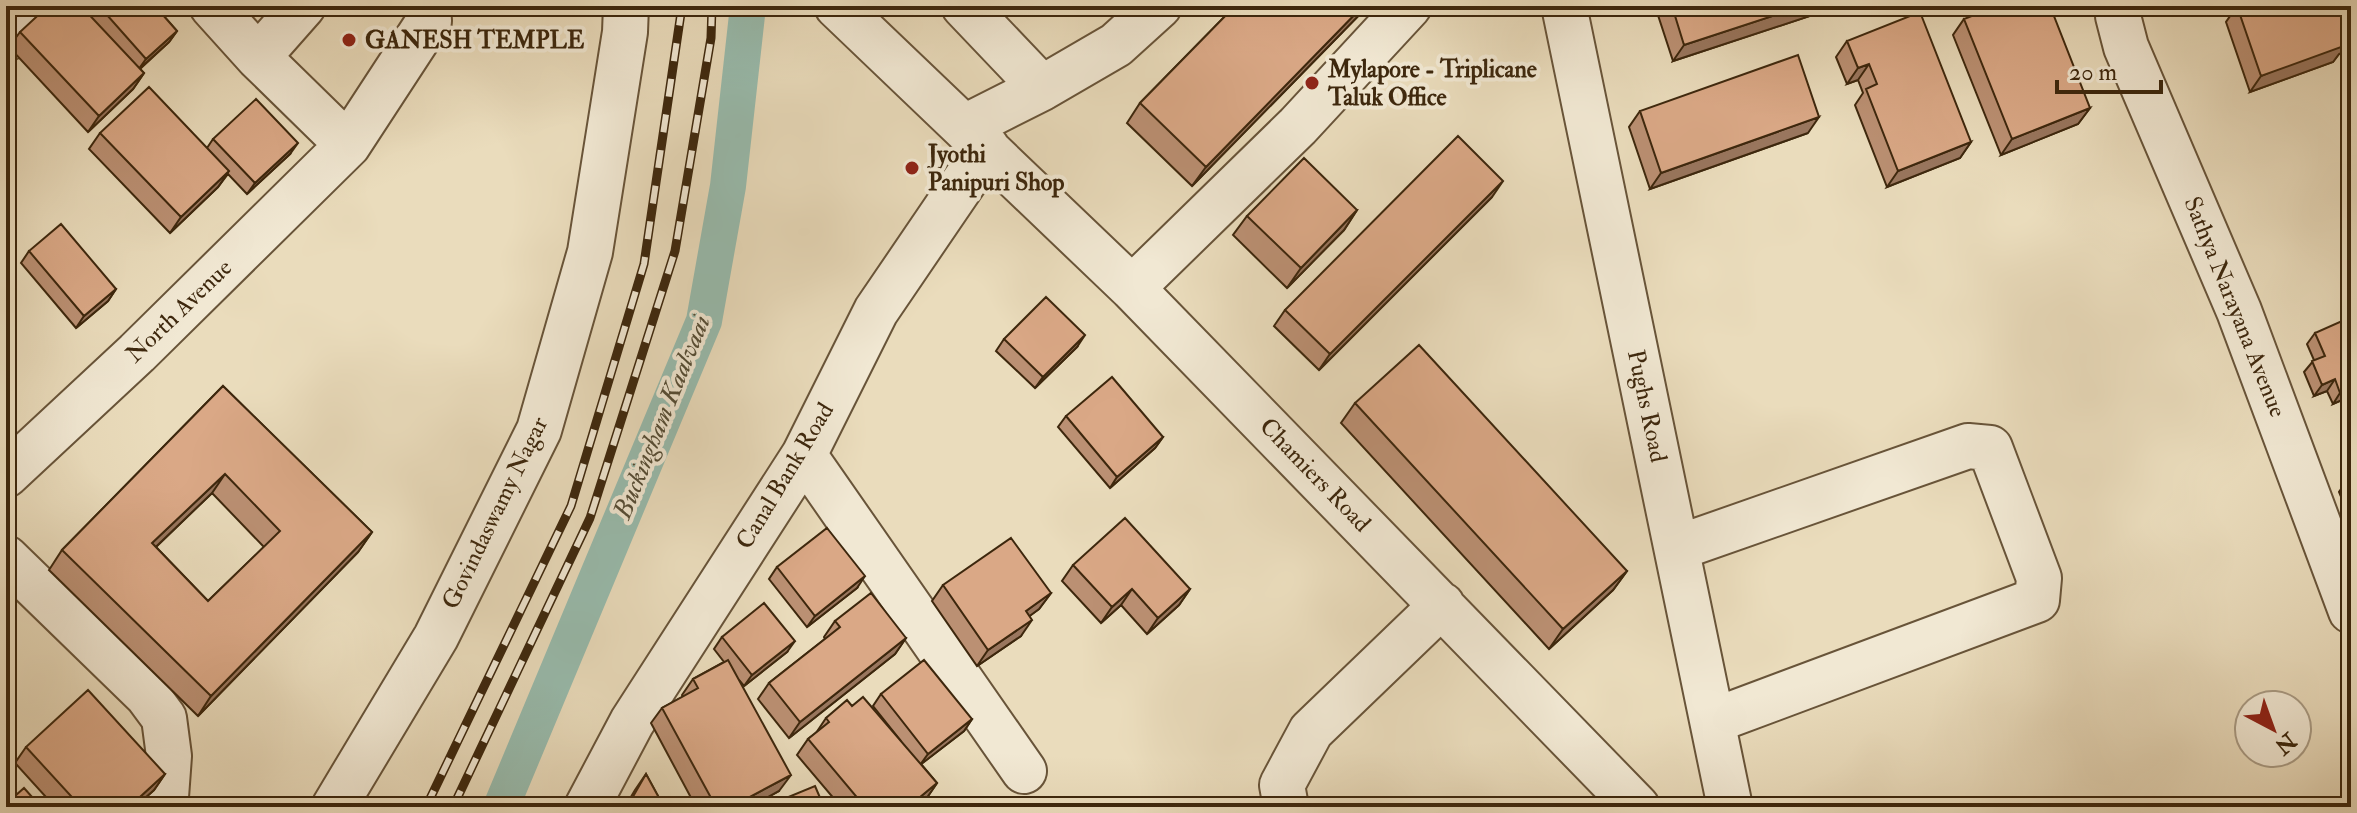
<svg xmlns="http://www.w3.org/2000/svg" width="2357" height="813" viewBox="0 0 2357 813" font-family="'IM FELL Double Pica',serif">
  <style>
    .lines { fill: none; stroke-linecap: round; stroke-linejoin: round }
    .canal { stroke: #98bcae; stroke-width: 36 }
    .minor-casing { stroke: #685439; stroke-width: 48 }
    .minor { stroke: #f1e8d3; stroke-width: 44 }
    .rail-casing { stroke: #3d270d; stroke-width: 9 }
    .rail { stroke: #f1e8d3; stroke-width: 6; stroke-dasharray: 18; stroke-linecap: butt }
    .wall { fill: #bb9073; stroke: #3d270d; stroke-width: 2; fill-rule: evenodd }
    .shaded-wall { fill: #99765e; stroke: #3d270d; stroke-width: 2 }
    .building { fill: #daa886; stroke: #3d270d; stroke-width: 2; fill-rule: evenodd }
    .poi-dot { fill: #8f2418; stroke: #f1e8d3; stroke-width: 3 }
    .labels { text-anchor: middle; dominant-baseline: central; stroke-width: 8; stroke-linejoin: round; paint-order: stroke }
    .poi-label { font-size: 24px; font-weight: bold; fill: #3d270d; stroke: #f1e8d3; text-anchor: start }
    .street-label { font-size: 24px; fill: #3d270d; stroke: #f1e8d3 }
    .water-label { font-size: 26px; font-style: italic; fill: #544c35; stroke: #f1e8d3 }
  </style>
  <rect width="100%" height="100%" fill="#eadcbc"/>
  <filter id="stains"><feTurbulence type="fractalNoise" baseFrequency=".0025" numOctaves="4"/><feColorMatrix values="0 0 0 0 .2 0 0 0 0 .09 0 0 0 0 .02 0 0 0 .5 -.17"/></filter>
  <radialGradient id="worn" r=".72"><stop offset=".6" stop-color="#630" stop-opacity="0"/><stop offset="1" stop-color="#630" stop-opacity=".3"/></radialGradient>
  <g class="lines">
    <path class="canal" d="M501,807L704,321L728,186L748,6"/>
    <g class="minor-casing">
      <path id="minor" d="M212,6L258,57L348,145
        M837,6L1132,288L1637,807
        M964,6L1042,88
        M1564,6L1730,807
        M2120,6L2118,16L2126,47L2239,311L2351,611
        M6,39L41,6
        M258,57L303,6
        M965,127L1042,88L1116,45L1159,6
        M1132,288L1298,126L1409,6
        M804,455L1024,771
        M6,475L137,353L348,145L429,21L428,6
        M1677,548L1968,446L1990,448L2039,578L2037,600L1713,721
        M6,558L147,695L164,718L169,756L166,797L160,807
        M334,807L436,637L539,430L590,252L625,32L626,6
        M587,807L632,722L804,455L876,311L987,148
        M1286,807L1282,785L1311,731L1442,605"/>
    </g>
    <use href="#minor" class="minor"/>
    <g class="rail-casing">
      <path id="rail" d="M426,807L571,506L644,264L682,6
        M453,807L590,518L675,251L711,38L712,6"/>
    </g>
    <use href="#rail" class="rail"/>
  </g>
  <path class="wall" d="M82,6H155L177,31L169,42L140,69L144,73L133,89L88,132L9,47L20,32Z
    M1235,6H1368L1192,186L1127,123L1140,103Z
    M1655,6H1828L1825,11L1673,61Z
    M2237,6H2351V49L2339,54L2333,62L2250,92L2226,22Z
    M1964,19L2090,108L2078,124L2001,155L1953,35Z
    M1847,41L1971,142L1960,158L1887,187L1855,105L1863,93L1858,80L1847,84L1836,57Z
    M1640,111L1808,133L1650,189L1629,127Z
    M100,133L207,148L213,139L290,154L247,194L228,174L218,187L170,233L89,149Z
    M1492,197L1319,370L1274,326L1285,310Z
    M1357,210L1344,230L1287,288L1233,235L1247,216Z
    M29,251L116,289L108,301L76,328L21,263Z
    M2315,333L2351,396L2333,404L2327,391L2314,396L2304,372L2314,360L2307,344Z
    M1004,339L1077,347L1035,388L996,351Z
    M223,386L372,532L358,552L198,716L49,570L62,550ZM212,493L264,547L208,601L156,547Z
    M1355,403L1627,571L1613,590L1549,649L1341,423Z
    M1066,416L1163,437L1155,448L1110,488L1058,427Z
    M2351,475V521L2339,492Z
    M1073,565L1190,589L1179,605L1147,634L1121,605L1101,623L1062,581Z
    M777,567L857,588L807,627L769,579Z
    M943,585L1051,593L1039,609L1029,616L1021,636L977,666L932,601Z
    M835,621L906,638L895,654L789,738L758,699L769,683L825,639L824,637Z
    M722,637L787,652L744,686L739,680L779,791L750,807H696L651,723L662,708L683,697L682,695L693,679L724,662L714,649Z
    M881,694L972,719L964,731L921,764L937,783L926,799L916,807H841L797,755L808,739L816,733L826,718L852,706L901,741L873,706Z
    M26,747L165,774L154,790L135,807H55L15,763Z
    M646,774L664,807H625L635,790Z
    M781,800L824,807H776Z"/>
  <path class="shaded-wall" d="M1363,6H1368L1192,186L1206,167Z
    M1803,6H1828L1825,11L1673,61L1684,45Z
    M177,31L169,42L138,70L146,59Z
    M2351,37V49L2339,54L2333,62L2250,92L2261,76Z
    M1869,64L1858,80L1847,84L1858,68Z
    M144,73L133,89L88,132L99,116Z
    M2090,108L2078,124L2001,155L2012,139Z
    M1819,117L1808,133L1650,189L1661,173Z
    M1971,142L1960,158L1887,187L1898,171Z
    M298,143L290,154L247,194L255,183Z
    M229,171L218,187L170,233L181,217Z
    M1503,181L1492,197L1319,370L1330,354Z
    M1357,210L1344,230L1287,288L1301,268Z
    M116,289L108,301L76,328L84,316Z
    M1085,335L1077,347L1035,388L1043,377Z
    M2335,379L2327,391L2314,396L2322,385Z
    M2351,388V396L2333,404L2340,393Z
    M1163,437L1155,448L1110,488L1117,477Z
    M225,474L212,493L139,563L152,543Z
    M372,532L358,552L198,716L211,696Z
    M1627,571L1613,590L1549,649L1563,629Z
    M865,576L857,588L807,627L815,616Z
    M1132,589L1121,605L1101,623L1112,607Z
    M1190,589L1179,605L1147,634L1158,618Z
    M1051,593L1039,609L1015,627L1026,611Z
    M1032,620L1021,636L977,666L988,650Z
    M906,638L895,654L789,738L800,722Z
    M795,641L787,652L744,686L752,675Z
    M972,719L964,731L920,765L928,754Z
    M165,774L154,790L135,807H129Z
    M791,775L779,791L750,807H731Z
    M937,783L926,799L916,807H908Z"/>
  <path class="building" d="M48,6H81L144,73L99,116L20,32Z
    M99,6H155L177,31L146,59Z
    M1235,6H1363L1206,167L1140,103Z
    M1672,6H1803L1684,45Z
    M1997,6H2050L2090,108L2012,139L1964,19Z
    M2237,6H2351V37L2342,41L2344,46L2261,76Z
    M1920,12L1971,142L1898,171L1866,89L1877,84L1869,64L1858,68L1847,41Z
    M1798,55L1819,117L1661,173L1640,111Z
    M149,87L229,171L181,217L100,133Z
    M256,99L298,143L255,183L213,139Z
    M1458,136L1503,181L1330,354L1285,310Z
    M1304,158L1357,210L1301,268L1247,216Z
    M61,224L116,289L84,316L29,251Z
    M1046,297L1085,335L1043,377L1004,339Z
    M2351,317V388L2340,393L2335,379L2322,385L2312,361L2325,356L2315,333Z
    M1419,345L1627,571L1563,629L1355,403Z
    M1112,377L1163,437L1117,477L1066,416Z
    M223,386L372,532L211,696L62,550ZM225,474L280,531L208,601L152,543Z
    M1125,518L1190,589L1158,618L1132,589L1112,607L1073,565Z
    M827,528L865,576L815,616L777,567Z
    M1011,538L1051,593L1026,611L1032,620L988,650L943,585Z
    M871,593L906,638L800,722L769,683L840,627L835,621Z
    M764,603L795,641L752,675L722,637Z
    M728,660L791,775L731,807H716L662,708L698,688L693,679Z
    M924,660L972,719L928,754L881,694Z
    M88,690L165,774L129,807H81L26,747Z
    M863,697L937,783L908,807H865L808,739L829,722L826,718L847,700L852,706Z
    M646,774L664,807H627Z
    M815,786L824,807H784L781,800Z
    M24,788L41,807H6V804Z"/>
  <g class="poi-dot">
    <circle cx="349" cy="40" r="8"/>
    <circle cx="1312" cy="83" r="8"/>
    <circle cx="912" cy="168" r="8"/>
  </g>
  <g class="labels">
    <g class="poi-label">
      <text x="365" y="40">GANESH TEMPLE</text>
      <text x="1328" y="69">Mylapore - Triplicane<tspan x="1328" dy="28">Taluk Office</tspan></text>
      <text x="928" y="154">Jyothi<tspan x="928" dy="28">Panipuri Shop</tspan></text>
    </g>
    <g class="street-label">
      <text transform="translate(2235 307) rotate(68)">Sathya Narayana Avenue</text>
      <text transform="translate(179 311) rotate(-44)">North Avenue</text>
      <text transform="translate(1647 406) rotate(78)">Pughs Road</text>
      <text transform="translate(1315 475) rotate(46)">Chamiers Road</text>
      <text transform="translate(785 476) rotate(-59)">Canal Bank Road</text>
      <text transform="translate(495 513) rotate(-64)">Govindaswamy Nagar</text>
    </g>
    <g class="water-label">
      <text transform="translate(662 417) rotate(-68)">Buckingham Kaalvaai</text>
    </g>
  </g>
  <rect width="2357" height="813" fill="none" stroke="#eadcbc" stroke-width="32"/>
  <rect x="8" y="8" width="2341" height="797" fill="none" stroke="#3d270d" stroke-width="4"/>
  <rect x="16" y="16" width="2325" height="781" fill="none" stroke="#3d270d" stroke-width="2"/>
  <g transform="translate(2273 729) rotate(139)"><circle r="38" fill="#f1e8d3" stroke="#a99b84" stroke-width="2"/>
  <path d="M0-6L14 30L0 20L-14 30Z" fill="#8f2418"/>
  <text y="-12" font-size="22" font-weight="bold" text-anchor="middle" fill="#3d270d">N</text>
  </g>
  <path d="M2057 80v12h104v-12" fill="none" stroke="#3d270d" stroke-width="4"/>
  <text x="2069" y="80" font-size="24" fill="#3d270d" stroke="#f1e8d3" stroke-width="6" paint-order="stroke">20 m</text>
  <rect width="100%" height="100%" filter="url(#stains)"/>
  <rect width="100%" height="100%" fill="url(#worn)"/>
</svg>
